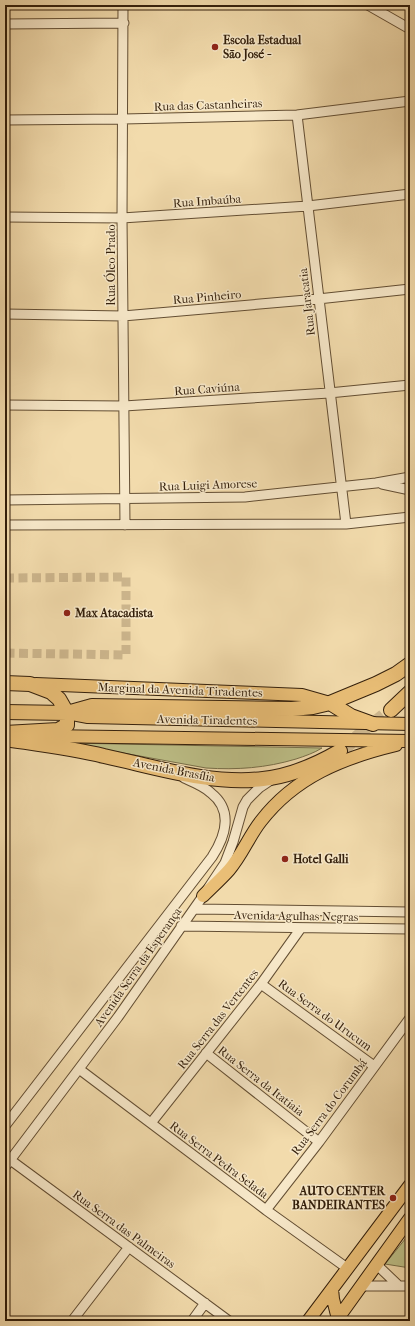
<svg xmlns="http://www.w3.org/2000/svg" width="415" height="1326" viewBox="0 0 415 1326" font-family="'IM FELL French Canon',serif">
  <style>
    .green { fill: #bdbf87; stroke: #786f49 }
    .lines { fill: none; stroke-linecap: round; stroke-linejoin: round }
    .minor-tunnel { stroke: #ccb58c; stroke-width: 9; stroke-dasharray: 9 4.5; stroke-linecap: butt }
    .highway-tunnel { stroke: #ccb58c; stroke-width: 14; stroke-dasharray: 14 7; stroke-linecap: butt }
    .minor-casing { stroke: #634e33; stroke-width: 11 }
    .major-casing { stroke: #331f0b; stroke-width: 14 }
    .highway-casing { stroke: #331f0b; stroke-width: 16 }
    .minor { stroke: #f7e8c9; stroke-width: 9 }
    .major { stroke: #e9be76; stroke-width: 12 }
    .highway { stroke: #e9be76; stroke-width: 14 }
    .poi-dot { fill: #8f2418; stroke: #f7e8c9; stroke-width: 1.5 }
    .labels { text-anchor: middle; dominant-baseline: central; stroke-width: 3; stroke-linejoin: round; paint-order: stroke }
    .poi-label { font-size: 12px; font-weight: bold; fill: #331f0b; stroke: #f7e8c9; text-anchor: start }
    .street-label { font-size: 12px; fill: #331f0b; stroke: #f7e8c9 }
  </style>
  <rect width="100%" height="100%" fill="#f2dbac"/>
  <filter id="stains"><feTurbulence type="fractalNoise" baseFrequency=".005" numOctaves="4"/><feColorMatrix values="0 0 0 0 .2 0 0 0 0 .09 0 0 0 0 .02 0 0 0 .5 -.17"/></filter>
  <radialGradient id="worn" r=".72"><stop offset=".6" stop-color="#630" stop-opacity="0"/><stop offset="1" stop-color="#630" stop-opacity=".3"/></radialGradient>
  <path class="green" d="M68,743L322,748C314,753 305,756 296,759C266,768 237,770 206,768Z
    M410,1233V1268L385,1264Z"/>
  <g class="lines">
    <path class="minor-tunnel" d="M5,578L126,577V655L5,653"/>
    <path class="highway-tunnel" d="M340,751L391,710"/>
    <g class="minor-casing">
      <path id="minor" d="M123,5L122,218L125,525
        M368,5L410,29
        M5,24L124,23
        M297,115L346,524
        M5,120L123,119L297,115L410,101
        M5,217L122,218L308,206L410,194
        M5,314L123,316L318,299L410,289
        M5,405L124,406L329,393L410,385
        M382,484L410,490
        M5,500L245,497L376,483L410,477
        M5,525L346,524L410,517
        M194,909L410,912
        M181,926L410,929
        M261,984L374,1066
        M206,1053L319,1142
        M79,1069L266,1210L347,1268
        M151,1123L261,984L301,928
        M5,1126L212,857C225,837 234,811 211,793C204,786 193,782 184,778
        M5,1156L229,1321
        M5,1167L118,1017L203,896L225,863L233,842L243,807L247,800L259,788L271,780
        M266,1210L319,1142L410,1018
        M377,1265L399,1286
        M361,1286H410
        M72,1321L129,1247
        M192,1321L205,1303"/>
    </g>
    <g class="major-casing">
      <path id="major" d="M36,684L302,695L330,703
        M67,713L88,717L410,724
        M44,736L410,741
        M203,896C212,887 221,879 229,870C242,855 249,836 261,821C295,777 342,758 396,745
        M332,1289L333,1299L338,1319
        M308,1321L410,1185
        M336,1321L410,1218"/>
    </g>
    <g class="highway-casing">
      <path id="highway" d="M5,683L30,684L51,692L59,699L67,713V725L58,730L5,733
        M330,703L351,716L373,724
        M391,710L410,692
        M5,712L67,713L92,706L292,709L313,707L330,703L376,684L396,674L410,664
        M5,739C38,744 71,748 104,756C156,767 209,785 263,779C291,776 316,765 340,751"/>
    </g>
    <use href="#minor" class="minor"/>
    <use href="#major" class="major"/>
    <use href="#highway" class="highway"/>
  </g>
  <g class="poi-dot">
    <circle cx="215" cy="47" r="4"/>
    <circle cx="67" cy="613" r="4"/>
    <circle cx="285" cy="859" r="4"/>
    <circle cx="393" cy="1198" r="4"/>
  </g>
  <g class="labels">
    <g class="poi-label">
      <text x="223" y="40">Escola Estadual<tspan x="223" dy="14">São José -</tspan></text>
      <text x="75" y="613">Max Atacadista</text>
      <text x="293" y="859">Hotel Galli</text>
      <text x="385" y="1191" text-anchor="end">AUTO CENTER<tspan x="385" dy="14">BANDEIRANTES</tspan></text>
    </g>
    <g class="street-label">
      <text transform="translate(208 105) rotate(-2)">Rua das Castanheiras</text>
      <text transform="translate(207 201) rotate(-4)">Rua Imbaúba</text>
      <text transform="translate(111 265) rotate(-90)">Rua Óleo Prado</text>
      <text transform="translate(207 297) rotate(-5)">Rua Pinheiro</text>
      <text transform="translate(307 302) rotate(-97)">Rua Jaracatia</text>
      <text transform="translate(207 389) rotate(-4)">Rua Caviúna</text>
      <text transform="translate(208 485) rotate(-2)">Rua Luigi Amorese</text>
      <text transform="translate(180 690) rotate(2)">Marginal da Avenida Tiradentes</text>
      <text transform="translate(207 720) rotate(1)">Avenida Tiradentes</text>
      <text transform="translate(174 770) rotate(11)">Avenida Brasília</text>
      <text transform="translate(296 916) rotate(1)">Avenida Agulhas Negras</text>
      <text transform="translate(138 967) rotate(-55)">Avenida Serra da Esperança</text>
      <text transform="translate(325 1015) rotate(36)">Rua Serra do Urucum</text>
      <text transform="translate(218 1019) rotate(-52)">Rua Serra das Vertentes</text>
      <text transform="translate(261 1081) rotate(38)">Rua Serra da Itatiaia</text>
      <text transform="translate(329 1107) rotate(-53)">Rua Serra do Corumbá</text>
      <text transform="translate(219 1160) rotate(37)">Rua Serra Pedra Selada</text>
      <text transform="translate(124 1229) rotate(36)">Rua Serra das Palmeiras</text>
    </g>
  </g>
  <rect width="415" height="1326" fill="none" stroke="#f2dbac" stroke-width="20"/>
  <rect x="6" y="6" width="403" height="1314" fill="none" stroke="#331f0b" stroke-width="2"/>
  <rect x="10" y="10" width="395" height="1306" fill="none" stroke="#331f0b"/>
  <rect width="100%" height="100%" filter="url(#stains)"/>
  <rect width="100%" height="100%" fill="url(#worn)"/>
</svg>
